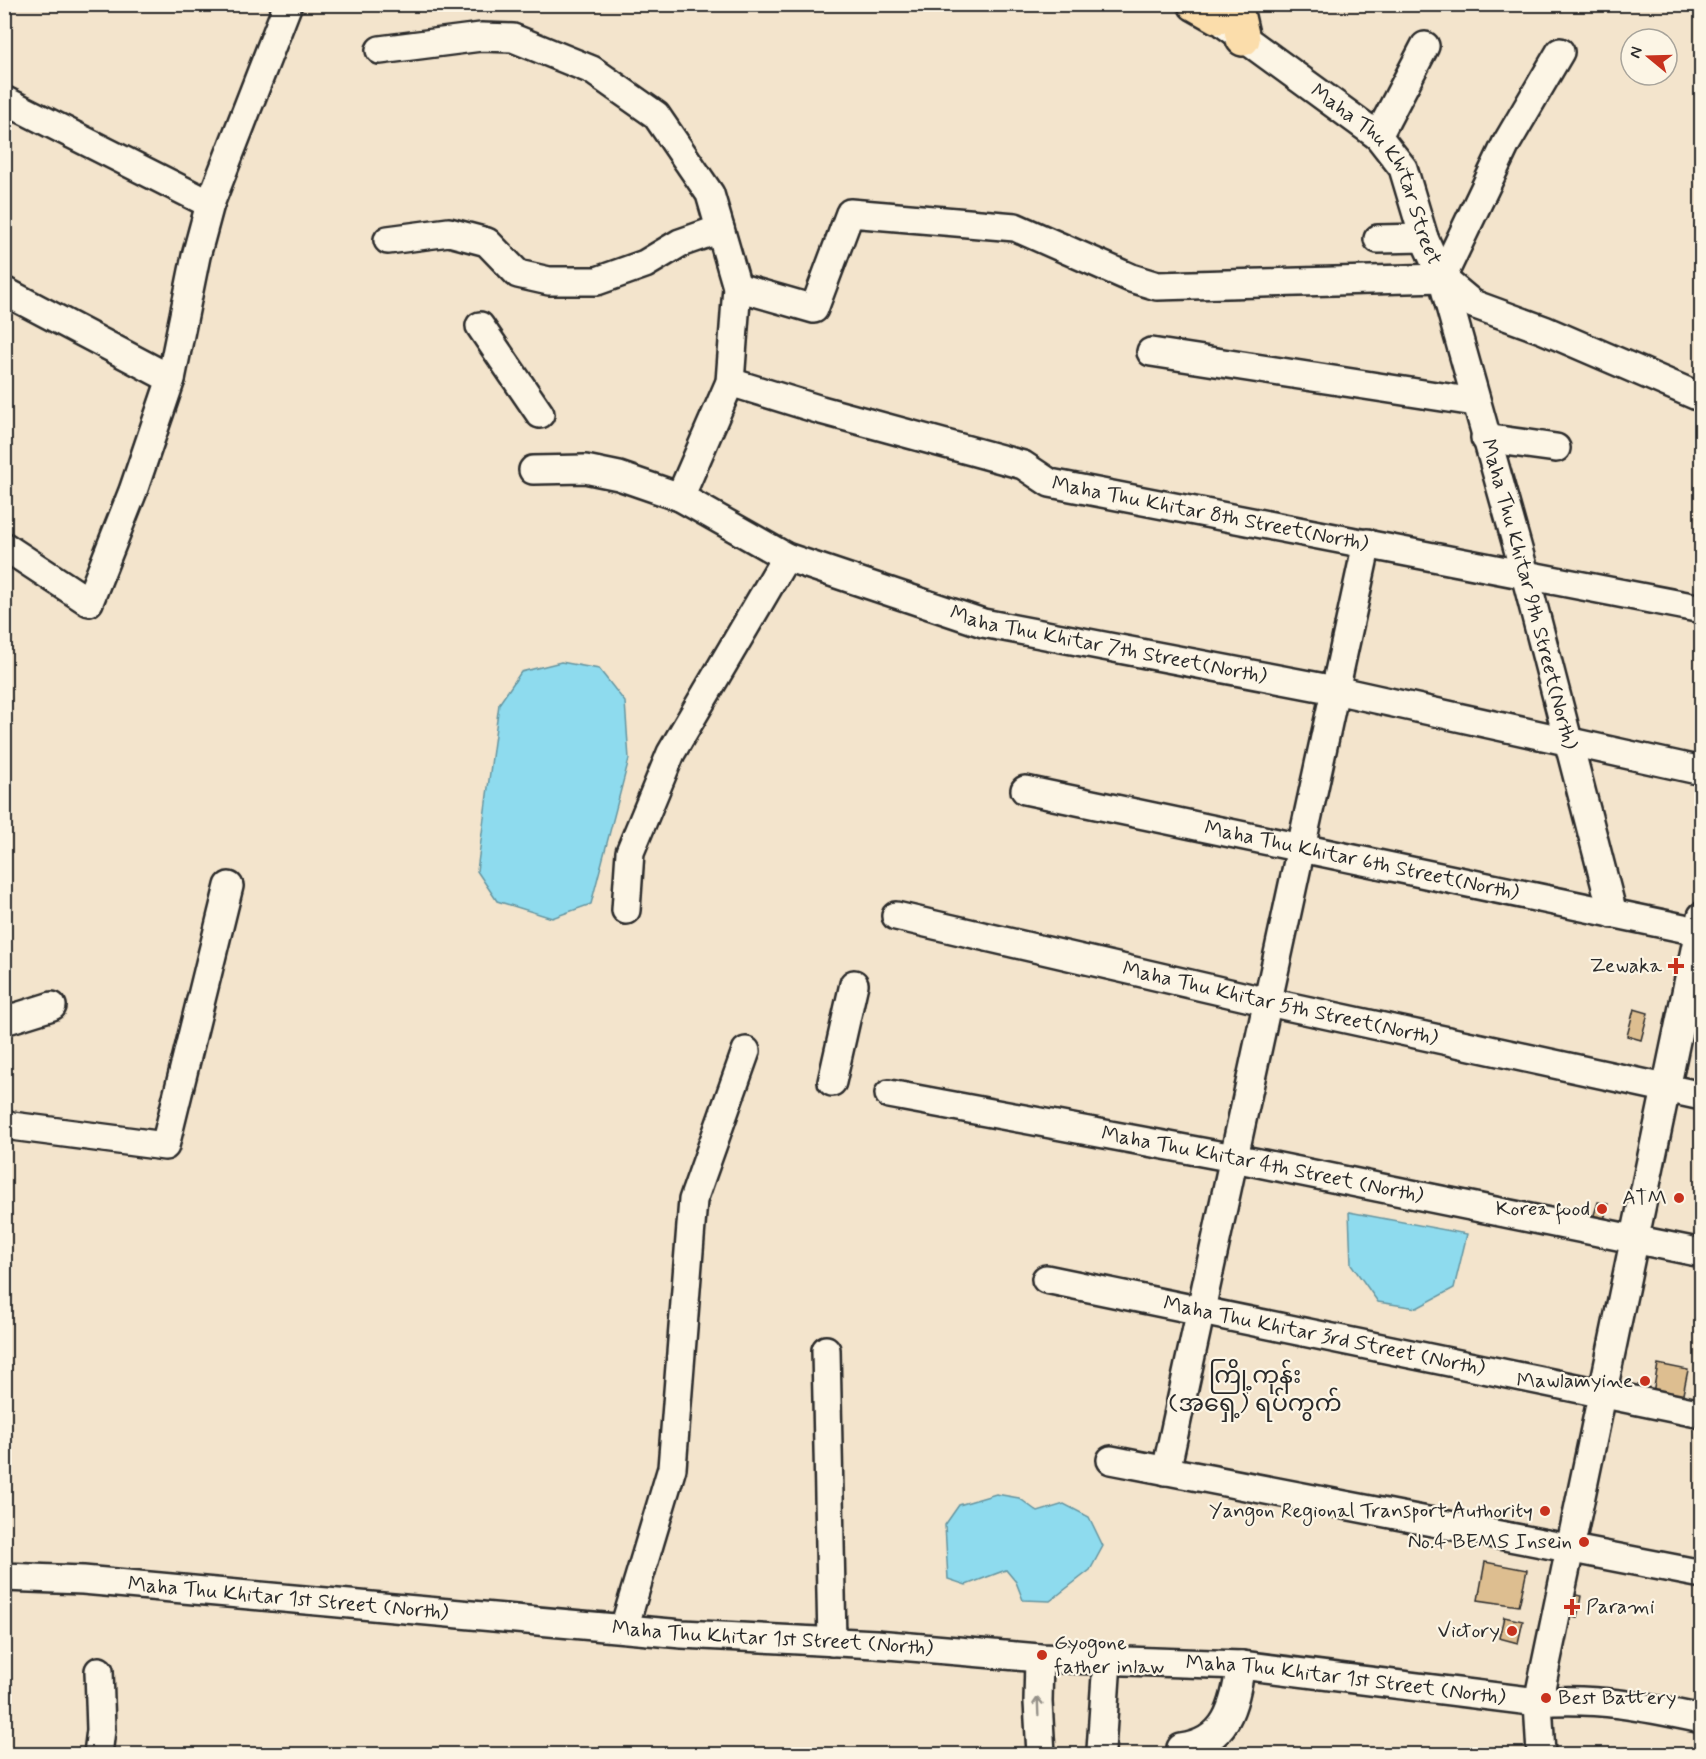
<svg xmlns="http://www.w3.org/2000/svg" width="1706" height="1759" viewBox="0 0 1706 1759" font-family="Mynerve,'Noto Sans Myanmar',sans-serif">
  <style>
    .water { fill: #8edbee; stroke: #6695a0; stroke-width: 1.5 }
    .building { fill: #ddbe90; stroke: #2b2b2b; stroke-width: 1.5 }
    .lines { fill: none; stroke-linecap: round; stroke-linejoin: round }
    .minor-casing { stroke: #2b2b2b; stroke-width: 32 }
    .major-casing { stroke: #2b2b2b; stroke-width: 38 }
    .minor { stroke: #fcf5e5; stroke-width: 27 }
    .major { stroke: #fbddab; stroke-width: 33 }
    .oneway { stroke: #949088 }
    .poi-dot { fill: #c8321e; stroke: #fcf5e5; stroke-width: 2 }
    .labels { text-anchor: middle; dominant-baseline: central; stroke-width: 4.5; stroke-linejoin: round; paint-order: stroke }
    .street-label { font-size: 21px; fill: #2b2b2b; stroke: #fcf5e5 }
    .poi-label { font-size: 21px; fill: #2b2b2b; stroke: #fcf5e5; text-anchor: end }
    .quarter-label { font-size: 24px; fill: #2b2b2b; stroke: #fcf5e5 }
  </style>
  <rect width="100%" height="100%" fill="#f3e4cc"/>
  <filter id="ink" filterUnits="userSpaceOnUse"><feTurbulence type="fractalNoise" baseFrequency=".0167" numOctaves="2"/><feDisplacementMap in="SourceGraphic" scale="12" xChannelSelector="R" yChannelSelector="G"/><feConvolveMatrix kernelMatrix="1 2 1 2 8 2 1 2 1" color-interpolation-filters="sRGB"/></filter>
  <g filter="url(#ink)">
    <path class="water" d="M561,662L599,669L625,702L629,759L591,904L552,918L497,901L477,871L499,704L521,672Z
      M1349,1212L1467,1234L1454,1288L1417,1308L1378,1302L1351,1264Z
      M996,1494L1019,1498L1038,1512L1064,1504L1089,1517L1103,1546L1090,1570L1050,1601L1023,1600L1016,1582L1006,1570L966,1585L948,1579L945,1525L959,1505Z"/>
    <path class="building" d="M1634,1009L1648,1013L1641,1040L1627,1036Z
      M1598,1202L1608,1204L1603,1224L1592,1221Z
      M1658,1364L1688,1370L1682,1399L1653,1393Z
      M1485,1562L1527,1570L1519,1606L1478,1600Z
      M1567,1593L1581,1596L1577,1618L1563,1615Z
      M1504,1617L1523,1621L1518,1643L1499,1638Z"/>
    <g class="lines">
      <g class="minor-casing">
        <g id="minor">
          <path id="s1" d="M1226,25L1378,136L1403,168L1424,238L1442,278L1473,304L1544,330L1702,398"/>
          <path d="M380,50L481,37L513,38L592,70L656,115L710,194L737,287L730,382L680,497"/>
          <path d="M4,100L210,204"/>
          <path d="M1378,136L1425,46"/>
          <path d="M1378,239L1424,238"/>
          <path d="M388,240L449,232L487,242L518,274L549,281H597L645,264L680,243L720,229"/>
          <path id="s2" d="M1442,278L1525,574L1613,914"/>
          <path d="M1442,278L1506,144L1560,52"/>
          <path d="M737,287L814,309L850,213L1015,227L1131,278L1157,286L1442,278"/>
          <path d="M4,291L171,379"/>
          <path d="M480,326L540,414"/>
          <path d="M1151,352L1475,402"/>
          <path id="s3" d="M730,382L821,410L1023,465L1050,483L1702,609"/>
          <path d="M1485,438L1556,448"/>
          <path id="s4" d="M533,470L585,469L619,476L680,497L786,557L983,623L1335,690L1702,771"/>
          <path d="M4,546L89,602L133,491L171,379L196,256L210,204L288,4"/>
          <path id="s5" d="M1025,790L1702,932"/>
          <path d="M626,910L630,852L671,753L786,557"/>
          <path id="s6" d="M896,916L1268,1002L1702,1096"/>
          <path d="M4,1021L52,1006"/>
          <path d="M832,1082L854,984"/>
          <path id="s7" d="M889,1094L1234,1158L1702,1253"/>
          <path d="M4,1125L165,1146L229,886"/>
          <path id="s8" d="M1046,1279L1702,1414"/>
          <path d="M826,1350L832,1642"/>
          <path d="M1111,1460L1702,1574"/>
          <path d="M1166,1471L1367,543"/>
          <path id="s9" d="M4,1577L83,1580L682,1634L876,1644L1039,1658L1241,1665L1538,1702C1597,1697 1645,1707 1702,1719"/>
          <path d="M624,1628L672,1468L693,1200L746,1051"/>
          <path d="M1039,1658L1038,1702L1041,1754"/>
          <path d="M1181,1748C1228,1742 1234,1705 1241,1665"/>
          <path d="M1101,1750L1107,1661"/>
          <path d="M98,1754L101,1730L99,1671"/>
          <path d="M1541,1754L1538,1702L1702,916"/>
        </g>
      </g>
      <g class="major-casing">
        <path id="major" d="M1195,4L1218,17
          M1235,4L1243,39"/>
      </g>
      <use href="#minor" class="minor"/>
      <use href="#major" class="major"/>
    </g>
    <defs><path id="oneway-shaft" d="M-6 0H5M1.5-3L5.5 0L1.5 3" fill="none" stroke-width="1.6" stroke-linecap="round" stroke-linejoin="round" transform="scale(1.5)"/></defs>
    <use class="oneway" href="#oneway-shaft" transform="translate(1038 1706) rotate(-92)"/>
  </g>
  <g class="poi-dot">
    <path d="M1673 957h6v6h6v6h-6v6h-6v-6h-6v-6h6z"/>
    <circle cx="1679" cy="1198" r="6"/>
    <circle cx="1602" cy="1209" r="6"/>
    <circle cx="1645" cy="1381" r="6"/>
    <circle cx="1545" cy="1511" r="6"/>
    <circle cx="1584" cy="1542" r="6"/>
    <path d="M1569 1598h6v6h6v6h-6v6h-6v-6h-6v-6h6z"/>
    <circle cx="1512" cy="1631" r="6"/>
    <circle cx="1042" cy="1655" r="6"/>
    <circle cx="1546" cy="1698" r="6"/>
  </g>
  <g class="labels">
    <g class="street-label">
      <text stroke="none"><textPath href="#s1" startOffset="219">Maha Thu Khitar Street</textPath></text>
      <text stroke="none"><textPath href="#s3" startOffset="500">Maha Thu Khitar 8th Street(North)</textPath></text>
      <text stroke="none"><textPath href="#s2" startOffset="328">Maha Thu Khitar 9th Street(North)</textPath></text>
      <text stroke="none"><textPath href="#s4" startOffset="608">Maha Thu Khitar 7th Street(North)</textPath></text>
      <text stroke="none"><textPath href="#s5" startOffset="344">Maha Thu Khitar 6th Street(North)</textPath></text>
      <text stroke="none"><textPath href="#s6" startOffset="394">Maha Thu Khitar 5th Street(North)</textPath></text>
      <text stroke="none"><textPath href="#s7" startOffset="380">Maha Thu Khitar 4th Street (North)</textPath></text>
      <text stroke="none"><textPath href="#s8" startOffset="284">Maha Thu Khitar 3rd Street (North)</textPath></text>
      <text stroke="none"><textPath href="#s9" startOffset="285">Maha Thu Khitar 1st Street (North)</textPath></text>
      <text stroke="none"><textPath href="#s9" startOffset="771">Maha Thu Khitar 1st Street (North)</textPath></text>
      <text stroke="none"><textPath href="#s9" startOffset="1346">Maha Thu Khitar 1st Street (North)</textPath></text>
    </g>
    <g class="poi-label">
      <text x="1662" y="966">Zewaka</text>
      <text x="1667" y="1198">ATM</text>
      <text x="1590" y="1209">Korea food</text>
      <text x="1633" y="1381">Mawlamyine</text>
      <text x="1533" y="1511">Yangon Regional Transport Authority</text>
      <text x="1572" y="1542">No.4 BEMS Insein</text>
      <text x="1586" y="1607" text-anchor="start">Parami</text>
      <text x="1500" y="1631">Victory</text>
      <text x="1054" y="1643" text-anchor="start">Gyogone<tspan x="1054" dy="24">father inlaw</tspan></text>
      <text x="1558" y="1698" text-anchor="start">Best Battery</text>
    </g>
    <g class="quarter-label">
      <text x="1255" y="1376">ကြို့ကုန်း<tspan x="1255" dy="28">(အရှေ့) ရပ်ကွက်</tspan></text>
    </g>
  </g>
  <rect width="1706" height="1759" fill="none" stroke="#fcf5e5" stroke-width="24"/>
  <rect x="12" y="12" width="1682" height="1735" fill="none" stroke="#2b2b2b" stroke-width="2" filter="url(#ink)"/>
  <g transform="translate(1649 57) rotate(289)"><circle r="28" fill="#fcf5e5" stroke="#a8a49b" stroke-width="1.5"/>
  <path d="M0-4.5L10 22L0 15L-10 22Z" fill="#c8321e"/>
  <text y="-9" font-size="16" font-weight="bold" text-anchor="middle" fill="#2b2b2b">N</text>
  </g>
</svg>
